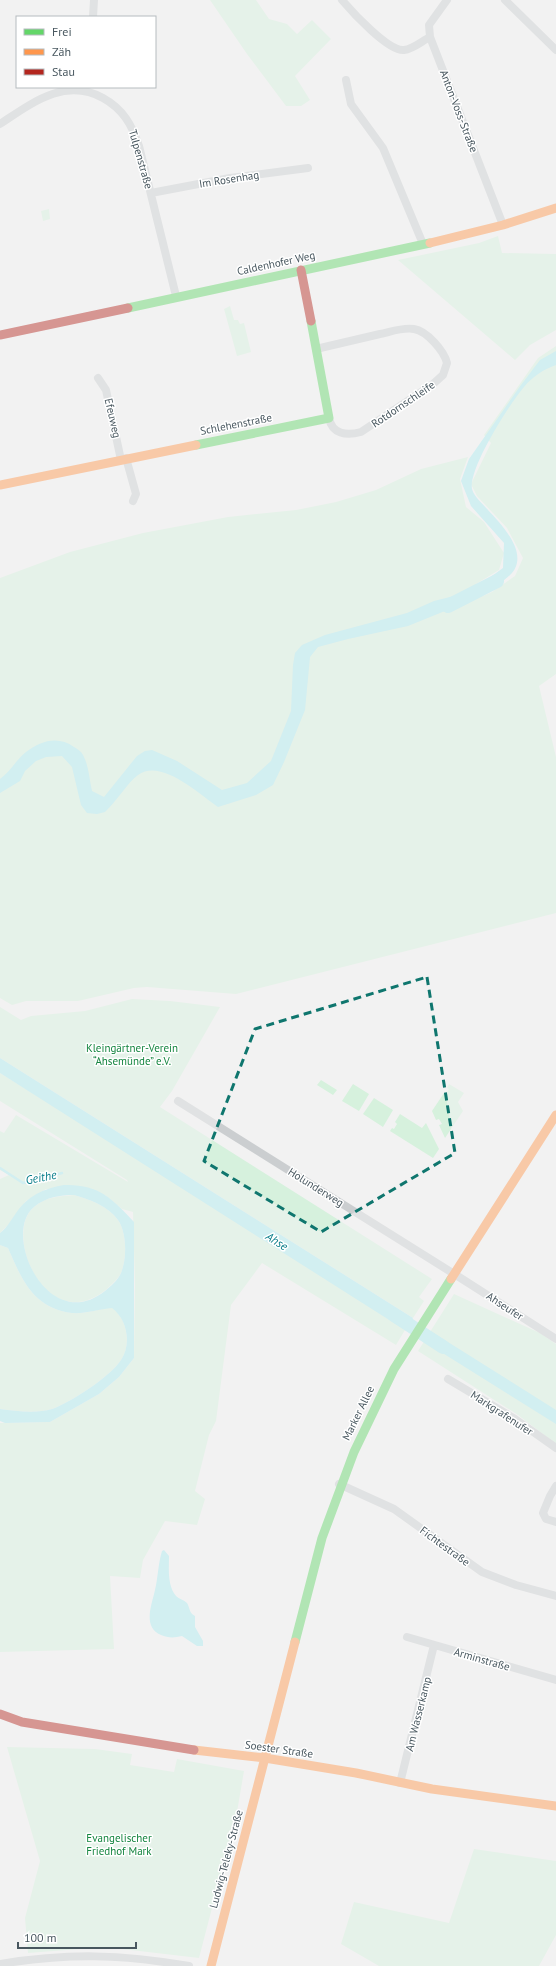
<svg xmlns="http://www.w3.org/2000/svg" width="556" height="1966" viewBox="0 0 556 1966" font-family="'PT Sans',sans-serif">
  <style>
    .green { fill: #d6f1dd }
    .water { fill: #aaeaf0; fill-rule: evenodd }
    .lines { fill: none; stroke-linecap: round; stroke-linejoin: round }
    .stream { stroke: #aaeaf0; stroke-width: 2.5 }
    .river { stroke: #aaeaf0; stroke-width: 14 }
    .street { stroke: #cbced0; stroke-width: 8 }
    .fast { stroke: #63d668; stroke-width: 9 }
    .slow { stroke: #ff974d; stroke-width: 9 }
    .jam { stroke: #b3261e; stroke-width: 9 }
    .marked { fill: none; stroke: #0f766e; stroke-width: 3; stroke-dasharray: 8 5; stroke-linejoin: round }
    .labels { text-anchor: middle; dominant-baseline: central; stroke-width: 3; stroke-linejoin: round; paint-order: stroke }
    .street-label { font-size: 11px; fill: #48575f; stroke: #fff }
    .park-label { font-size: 11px; fill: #14853f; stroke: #fff }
    .water-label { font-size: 12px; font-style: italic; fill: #0a7e8a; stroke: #fff }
  </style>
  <rect width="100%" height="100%" fill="#f2f2f2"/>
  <path class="green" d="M210,0H256L269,19L287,24L297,34L312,20L331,39L295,76L310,100L301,106H286L247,54Z
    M49,209L50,219L43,221L41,211Z
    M498,236L502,253L556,254V330L530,345L515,360L398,260L479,243Z
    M230,306L234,320H238L240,324L244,323L251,352L237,356L224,309Z
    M556,346V674L539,686L556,757V913L236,994L147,987L134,988L78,1001H26L12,1005L0,998V578L70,552L143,533L228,517L296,510L336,502L376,490L421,469L468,457L460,479L466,507L484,522L504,553L499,570L476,584L483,596L492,592L515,576L523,558L507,528L477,496L471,484L491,443L484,435L538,358Z
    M132,999L170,1001L220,1007L172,1091L160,1107L432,1279L419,1297L424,1301L413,1318L0,1058V1007L21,1020L31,1016L85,1011Z
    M0,1073L225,1212L405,1330L396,1345L262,1263L231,1305L216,1421L209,1435L195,1491L205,1499L197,1525L165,1521L143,1560L140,1578L110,1576L114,1649L0,1652V1423L50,1422L99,1394L119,1377L134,1358L135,1285L133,1212L122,1209L105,1195L46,1189L26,1201L9,1224L0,1233V1179L9,1175L0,1170V1131L4,1133L16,1115L128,1182L127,1180L0,1101Z
    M321,1080L337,1090L333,1095L317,1085Z
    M353,1084L369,1094L359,1111L342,1101Z
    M449,1084L464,1093L458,1102L463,1111L445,1138L439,1125L442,1124L439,1119L436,1120L432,1111L444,1093L446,1094L449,1089L447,1088Z
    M374,1098L393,1110L383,1127L363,1114Z
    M400,1114L422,1128L426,1123L439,1149L433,1158L390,1131L392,1128L394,1129L397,1124L395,1122Z
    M74,1195C89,1199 108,1206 118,1220C127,1233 127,1259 121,1273C118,1279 112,1284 107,1289C46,1339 2,1233 34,1207C45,1197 60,1196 74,1195Z
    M0,1245L8,1248C22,1280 33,1308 72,1313C85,1314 99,1309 112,1307C127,1319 132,1344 121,1360C111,1376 70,1403 52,1409C36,1414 16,1411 0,1409Z
    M454,1294L540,1333L556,1344V1444L518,1415L418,1351Z
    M7,1747L95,1749L132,1754L130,1765L174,1772L177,1759L244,1771L237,1812L199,1958L105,1947L28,1953L25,1918L40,1861Z
    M474,1849L556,1861V1935L539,1966H379L341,1944L354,1902L449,1923Z"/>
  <path class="water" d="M556,351V365C544,369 532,377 524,387C510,403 468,469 472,489C474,497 483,504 488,510C502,525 531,555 510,575C502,583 491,588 482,594L478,586L503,568L504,543L471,506L461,481L469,459L521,385L540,360Z
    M462,594L467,602L408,626L348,639L318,647L310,657L305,710L284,762L273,785L256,795L218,807C199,794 161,758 138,775C128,782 116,802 105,812L97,814L87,813L81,805L72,767L62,756L46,757L36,761L25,771L20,781L0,793V779C10,772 16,760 26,752C40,741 58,735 74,747C77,749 81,751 83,755C89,766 89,778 92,791L104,797L137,756L145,751L152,750L177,761L222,790L247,783L271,761L291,711L293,665L295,653L302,645L325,635L407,613L434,601Z
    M0,1058L413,1318L405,1330L0,1073Z
    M64,1185C98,1184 112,1198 134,1222V1358L119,1377L99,1394L50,1422L5,1423L0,1421V1409C16,1411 36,1414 52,1409C70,1403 111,1376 121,1360C132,1344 127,1319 112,1308C99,1309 85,1314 72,1313C33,1308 22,1280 8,1248L0,1245V1233C7,1228 11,1220 16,1213C29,1195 43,1189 64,1185ZM74,1195C89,1199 108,1206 118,1220C127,1233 127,1259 121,1273C118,1280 111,1286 105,1291C48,1336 1,1234 34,1207C46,1197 60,1195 74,1195Z
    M432,1332L556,1410V1424L425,1342Z
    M164,1550L169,1556C169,1568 167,1585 176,1596C179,1599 184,1600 187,1603C190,1608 189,1613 195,1616V1627L203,1641V1646H197L182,1636C174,1638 168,1638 161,1635C142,1627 152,1604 155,1590C158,1578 158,1564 162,1551Z"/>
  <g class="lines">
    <path class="stream" d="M0,1168L23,1183L62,1173"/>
    <path class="river" d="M448,606L497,581
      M394,1315L443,1347"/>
    <path class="street" d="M342,0C352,12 389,52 404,50C413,49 422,41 430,37
      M447,0L429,25L430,37L503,225
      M505,0L556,50
      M93,17L94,0
      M346,80L351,104L383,148L423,244
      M0,124C32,103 65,77 103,98C123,109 132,125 139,146L176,296
      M151,193L230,178L308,168
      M316,349C337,344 359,339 380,334C390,332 403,327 414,329C427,331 444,351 447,363L443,375L433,384L361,432C346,436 332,434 329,418
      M98,378L106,390L121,460
      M126,458L136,494L133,501
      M178,1101L459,1277L556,1339
      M448,1379L515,1419L556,1448
      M339,1484L394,1509L482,1572L516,1585L556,1596
      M556,1486L550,1496L543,1513L546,1519L556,1522
      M407,1637L556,1680
      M400,1783L434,1645
      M0,1966V1964C68,1953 121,1954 189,1966"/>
    <path class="fast" d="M128,308L430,243
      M196,445L329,418L311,321
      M295,1642L322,1538L354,1452L394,1369L451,1279"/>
    <path class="slow" d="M430,243L503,225L556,208
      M0,485L196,445
      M451,1279L556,1115
      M194,1750L265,1758L356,1773L432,1789L556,1806
      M211,1966L295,1642"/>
    <path class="jam" d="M301,270L311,321
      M0,335L128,308
      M0,1714L22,1722L194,1750"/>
  </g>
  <path d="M0 0H556V1966H0ZM427,977L455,1153L321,1232L204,1161L255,1029Z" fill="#f2f2f2" fill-opacity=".55" fill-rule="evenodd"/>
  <path class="marked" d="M427,977L455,1153L321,1232L204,1161L255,1029Z"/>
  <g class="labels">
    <g class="street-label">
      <text transform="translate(459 111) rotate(69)">Anton-Voss-Straße</text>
      <text transform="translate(141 159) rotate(74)">Tulpenstraße</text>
      <text transform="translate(229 179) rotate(-9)">Im Rosenhag</text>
      <text transform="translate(276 263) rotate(-12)">Caldenhofer Weg</text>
      <text transform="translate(403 404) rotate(-34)">Rotdornschleife</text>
      <text transform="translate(113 418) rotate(77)">Efeuweg</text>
      <text transform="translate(236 424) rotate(-11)">Schlehenstraße</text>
      <text transform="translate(316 1187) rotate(32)">Holunderweg</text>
      <text transform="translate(505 1306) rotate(33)">Ahseufer</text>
      <text transform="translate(358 1413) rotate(-64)">Marker Allee</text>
      <text transform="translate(502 1413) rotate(33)">Markgrafenufer</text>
      <text transform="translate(445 1546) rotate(36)">Fichtestraße</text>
      <text transform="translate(482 1659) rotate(16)">Arminstraße</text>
      <text transform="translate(418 1714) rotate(-76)">Am Wasserkamp</text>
      <text transform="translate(279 1749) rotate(8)">Soester Straße</text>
      <text transform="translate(226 1859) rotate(-75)">Ludwig-Teleky-Straße</text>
    </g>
    <g class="park-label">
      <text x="132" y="1048">Kleingärtner-Verein<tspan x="132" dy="13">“Ahsemünde” e.V.</tspan></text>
      <text x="119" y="1838">Evangelischer<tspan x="119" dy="13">Friedhof Mark</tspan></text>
    </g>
    <g class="water-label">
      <text transform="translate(41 1177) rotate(-11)">Geithe</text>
      <text transform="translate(277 1241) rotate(33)">Ahse</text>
    </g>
  </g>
  <rect x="16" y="16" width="140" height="72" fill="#ffffff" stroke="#b6bcbf"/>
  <rect x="24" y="29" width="20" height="6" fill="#63d668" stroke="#b6bcbf"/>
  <text x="52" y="36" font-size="12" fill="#48575f">Frei</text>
  <rect x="24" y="49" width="20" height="6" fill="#ff974d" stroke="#b6bcbf"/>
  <text x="52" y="56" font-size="12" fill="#48575f">Zäh</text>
  <rect x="24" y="69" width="20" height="6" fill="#b3261e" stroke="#b6bcbf"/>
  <text x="52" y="76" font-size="12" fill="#48575f">Stau</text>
  <path d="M18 1942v6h118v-6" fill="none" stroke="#48575f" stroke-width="2"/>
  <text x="24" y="1942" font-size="12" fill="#48575f" stroke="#ffffff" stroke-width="3" paint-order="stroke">100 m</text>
</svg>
